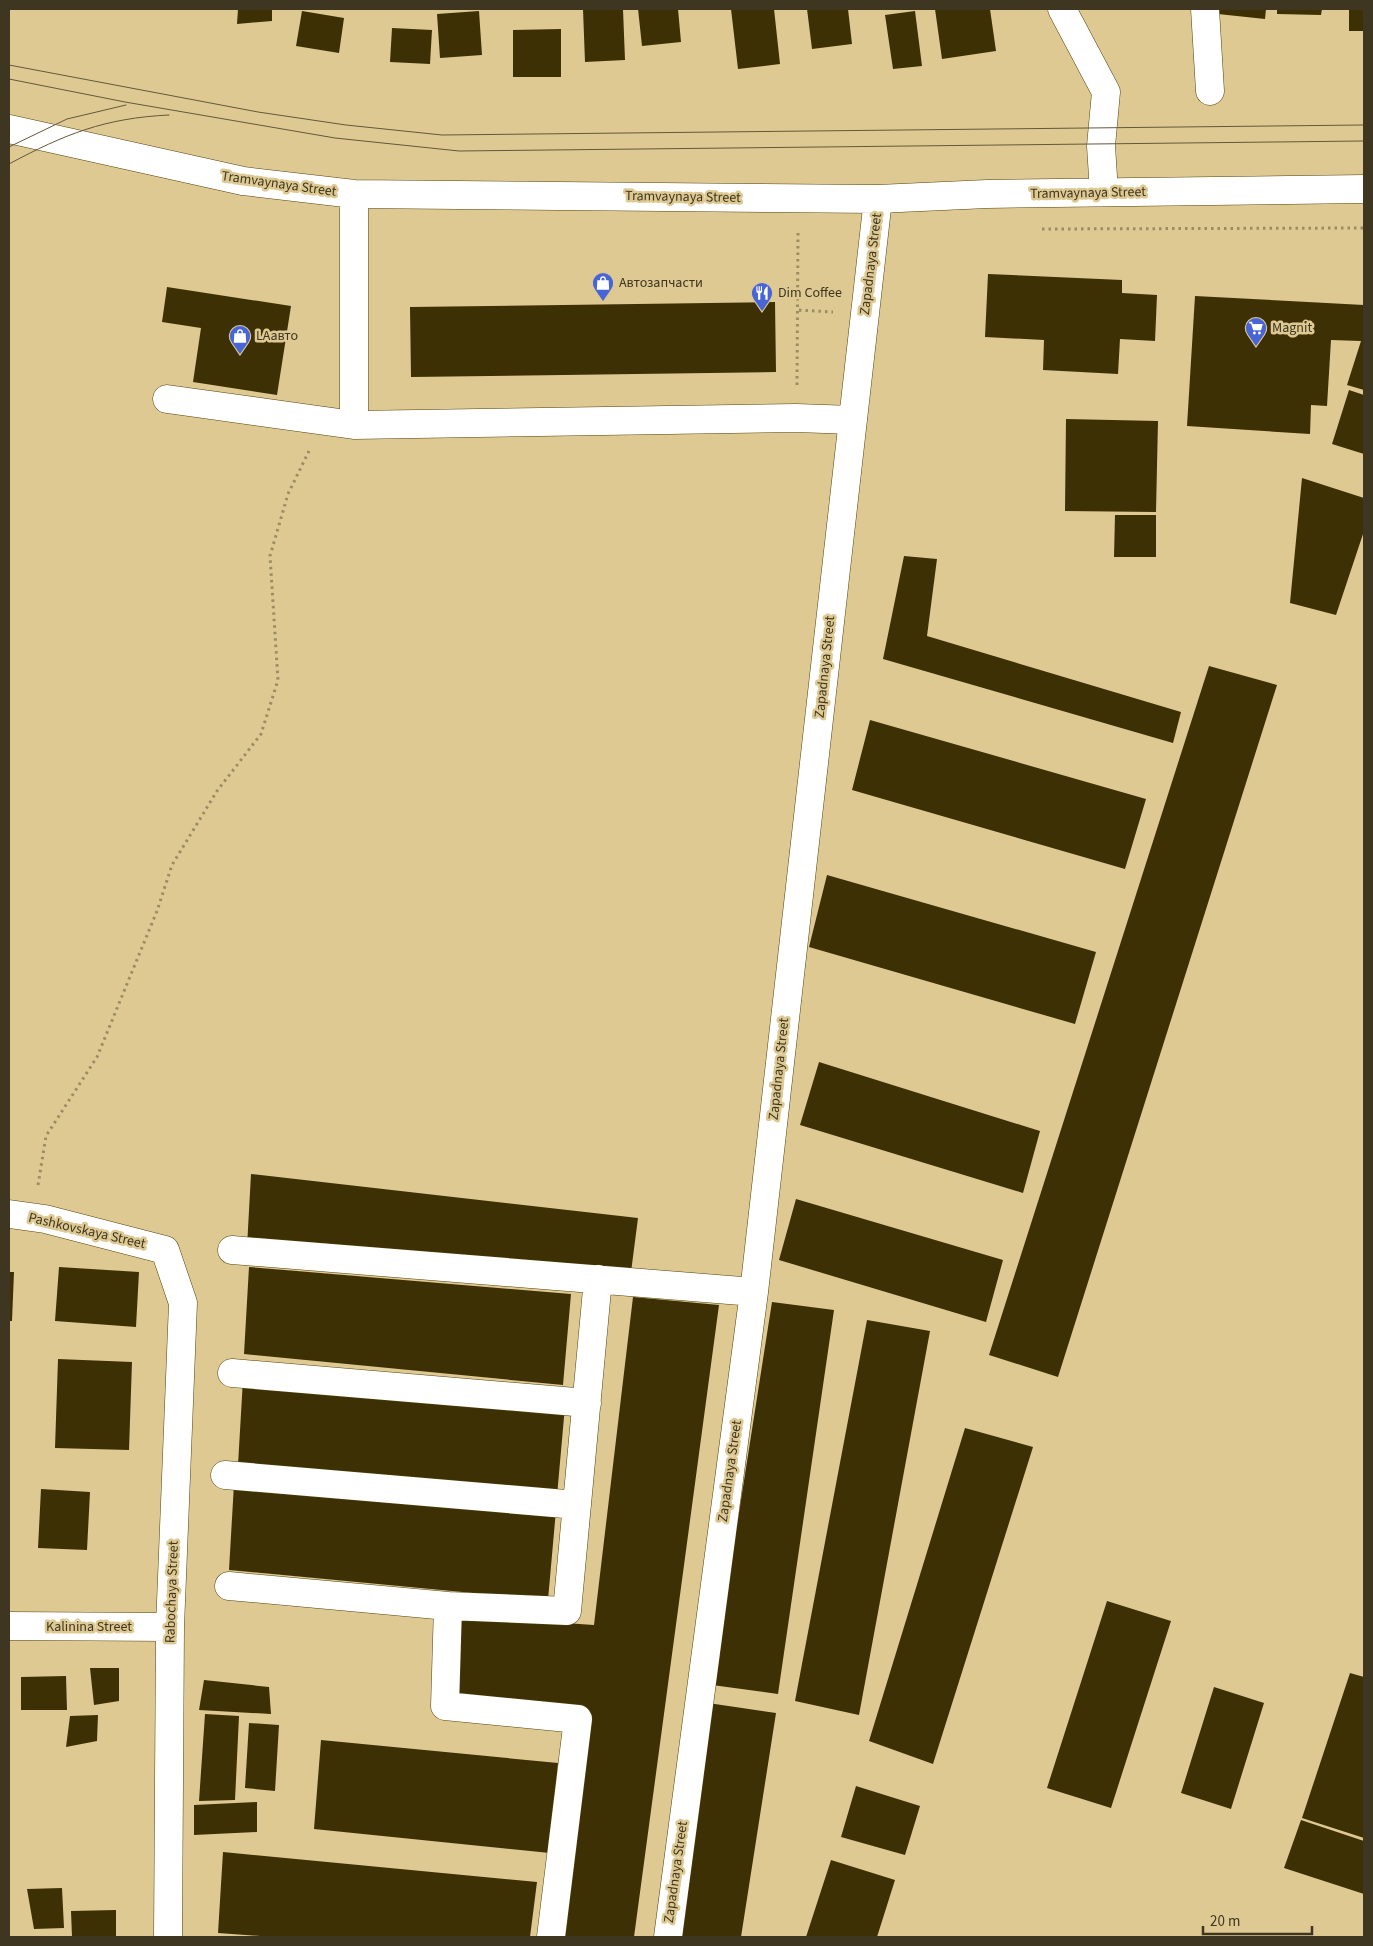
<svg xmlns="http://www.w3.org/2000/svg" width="1373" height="1946" viewBox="0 0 1373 1946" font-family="'Source Sans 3',sans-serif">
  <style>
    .building { fill: #3e3005 }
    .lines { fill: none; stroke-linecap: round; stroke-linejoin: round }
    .minor-casing { stroke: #56430a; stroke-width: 29 }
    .path { stroke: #9c8c63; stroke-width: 3; stroke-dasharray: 2.5 4; stroke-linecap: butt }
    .minor { stroke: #fff; stroke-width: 28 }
    .tram { stroke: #63583a; stroke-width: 1 }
    .labels { text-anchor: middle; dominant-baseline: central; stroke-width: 5; stroke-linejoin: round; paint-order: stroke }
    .street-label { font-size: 14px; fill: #3e3620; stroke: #dec993 }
    .poi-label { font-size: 14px; fill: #3e3620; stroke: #dec993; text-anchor: start }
  </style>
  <rect width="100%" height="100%" fill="#dec993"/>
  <path class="building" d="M238,9H272V21L237,24Z
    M583,9H623L625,60L585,62Z
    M638,9H678L681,42L642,46Z
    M731,9H774L780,64L738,69Z
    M807,9H848L852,44L812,49Z
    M935,9H990L996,51L942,59Z
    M1219,9H1266L1265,19L1218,14Z
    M1277,9H1322L1321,15L1277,14Z
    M1349,9H1364V31H1349Z
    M302,11L344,18L339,53L296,46Z
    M479,11L482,55L440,58L437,14Z
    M915,11L922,66L893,69L885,15Z
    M392,28L432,30L430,64L390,62Z
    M561,29V77H513V30Z
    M988,274L1122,280V293L1157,295L1155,341L1120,339L1118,374L1043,370L1044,340L985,337Z
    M167,287L291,306L277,395L193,382L201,328L162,322Z
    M1195,296L1364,305V390L1347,385L1361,341L1331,340L1327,406L1311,405L1310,434L1187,426Z
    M775,302L776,372L411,377L410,307Z
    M1349,390L1364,395V454L1332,444Z
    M1066,419L1158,421L1156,512L1065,511Z
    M1302,478L1364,498V531L1336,615L1290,603Z
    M1115,515H1156V557H1114Z
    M904,556L937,559L927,636L1181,712L1173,743L883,659Z
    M1209,666L1277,685L1058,1377L989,1355Z
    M870,720L1146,799L1125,869L852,790Z
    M827,875L1096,952L1075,1024L809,947Z
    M819,1062L1040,1131L1023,1193L800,1125Z
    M251,1174L638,1218L630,1280L247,1247Z
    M796,1199L1003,1260L986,1322L779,1260Z
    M59,1267L139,1272L136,1327L55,1321Z
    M249,1267L571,1294L563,1385L244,1354Z
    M9,1272H14L12,1321H9Z
    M633,1297L719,1305L634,1937H557L580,1713L454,1697L460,1616L594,1625Z
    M772,1302L834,1310L778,1694L712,1685Z
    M867,1320L930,1331L859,1715L795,1701Z
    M58,1359L132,1362L129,1450L55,1448Z
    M243,1379L565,1406L557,1496L238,1465Z
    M965,1428L1033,1447L933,1764L869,1741Z
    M234,1484L556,1510L548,1600L229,1570Z
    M41,1489L90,1492L87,1550L38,1548Z
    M1107,1601L1171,1621L1111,1808L1047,1788Z
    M90,1668H119V1701L94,1705Z
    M1350,1673L1364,1677V1838L1302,1818Z
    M66,1676L67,1710H21V1677Z
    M204,1680L269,1687L271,1714L199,1710Z
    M1214,1687L1264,1703L1231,1809L1181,1793Z
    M708,1703L776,1713L741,1937H676Z
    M205,1714L239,1716L235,1800L199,1801Z
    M98,1715L97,1741L66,1747L70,1716Z
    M249,1723L279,1725L275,1791L245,1788Z
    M321,1740L558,1763L550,1853L314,1829Z
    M856,1786L920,1806L905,1855L841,1837Z
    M257,1802V1832L194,1835V1805Z
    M1301,1820L1364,1841V1894L1284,1868Z
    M223,1852L537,1882L530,1937H273L218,1933Z
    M831,1860L895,1880L877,1937H806Z
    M62,1888L64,1928L34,1929L27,1889Z
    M116,1910V1937H72L71,1911Z"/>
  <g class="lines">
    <g class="minor-casing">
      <path id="minor" d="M1062,9L1106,92L1101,146L1104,192
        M1205,9L1210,91
        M9,129L243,181L354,194L878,199L987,194L1364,189
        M354,194V425L796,418L853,420
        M167,399L354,425
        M9,1214L45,1219L165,1250L183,1303L170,1627L168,1937
        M232,1250L754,1292
        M232,1373L587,1403
        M225,1475L577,1505
        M229,1586L448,1606
        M9,1626L170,1627
        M551,1937L578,1719L445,1706L448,1606L567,1611L598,1279
        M668,1937L754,1292L878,199"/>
    </g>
    <path class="path" d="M1042,229L1364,228
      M799,310L833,312
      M797,385L798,231
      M38,1185L46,1136L97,1057L157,911L172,865L217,791L261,734L278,680L270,556L288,494L309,451"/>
    <use href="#minor" class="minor"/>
    <path class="tram" d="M9,65L258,112L346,125L442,135L1364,125
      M9,79L125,102L335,138L459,151L1364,141
      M9,147L67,119L126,105
      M9,164C65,134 105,118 169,115"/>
  </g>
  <defs>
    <g id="shop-pin" transform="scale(1.125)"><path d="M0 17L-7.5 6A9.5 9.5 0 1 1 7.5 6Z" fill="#4865d8" stroke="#dec993"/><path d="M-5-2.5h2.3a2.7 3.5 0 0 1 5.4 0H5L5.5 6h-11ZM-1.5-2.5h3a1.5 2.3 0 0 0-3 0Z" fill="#fff"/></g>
    <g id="restaurant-pin" transform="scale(1.125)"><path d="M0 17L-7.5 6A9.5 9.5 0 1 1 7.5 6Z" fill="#4865d8" stroke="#dec993"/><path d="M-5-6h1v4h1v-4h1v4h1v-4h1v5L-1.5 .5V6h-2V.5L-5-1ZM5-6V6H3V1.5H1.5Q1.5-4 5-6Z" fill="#fff"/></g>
    <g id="supermarket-pin" transform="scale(1.125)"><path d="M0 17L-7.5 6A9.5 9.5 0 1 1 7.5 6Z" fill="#4865d8" stroke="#dec993"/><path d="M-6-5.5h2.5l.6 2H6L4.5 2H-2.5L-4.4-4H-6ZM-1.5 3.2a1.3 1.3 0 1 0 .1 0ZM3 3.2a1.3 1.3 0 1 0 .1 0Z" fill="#fff"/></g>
  </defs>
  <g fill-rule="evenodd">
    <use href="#shop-pin" x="603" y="283"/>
    <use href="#restaurant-pin" x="762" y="293"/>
    <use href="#supermarket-pin" x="1256" y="328"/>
    <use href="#shop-pin" x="240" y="336"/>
  </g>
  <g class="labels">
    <g class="street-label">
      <text transform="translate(279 184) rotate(8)">Tramvaynaya Street</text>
      <text transform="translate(1088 193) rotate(-1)">Tramvaynaya Street</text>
      <text transform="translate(683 197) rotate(1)">Tramvaynaya Street</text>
      <text transform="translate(871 264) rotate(-83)">Zapadnaya Street</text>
      <text transform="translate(825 667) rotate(-84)">Zapadnaya Street</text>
      <text transform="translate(779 1069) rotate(-84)">Zapadnaya Street</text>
      <text transform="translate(87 1231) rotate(13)">Pashkovskaya Street</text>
      <text transform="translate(730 1471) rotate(-82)">Zapadnaya Street</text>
      <text transform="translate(172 1592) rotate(-88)">Rabochaya Street</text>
      <text x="89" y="1627">Kalinina Street</text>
      <text transform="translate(676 1872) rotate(-82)">Zapadnaya Street</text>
    </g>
    <g class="poi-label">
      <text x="619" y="283">Автозапчасти</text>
      <text x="778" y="293">Dim Coffee</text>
      <text x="1272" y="328">Magnit</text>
      <text x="256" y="336">LAавто</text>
    </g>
  </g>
  <rect width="1373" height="1946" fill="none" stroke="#3e3620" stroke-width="20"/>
  <path d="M1203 1926v8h109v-8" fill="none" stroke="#3e3620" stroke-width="2.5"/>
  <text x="1210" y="1926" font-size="15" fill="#3e3620" stroke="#dec993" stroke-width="4" paint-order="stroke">20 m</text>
</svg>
